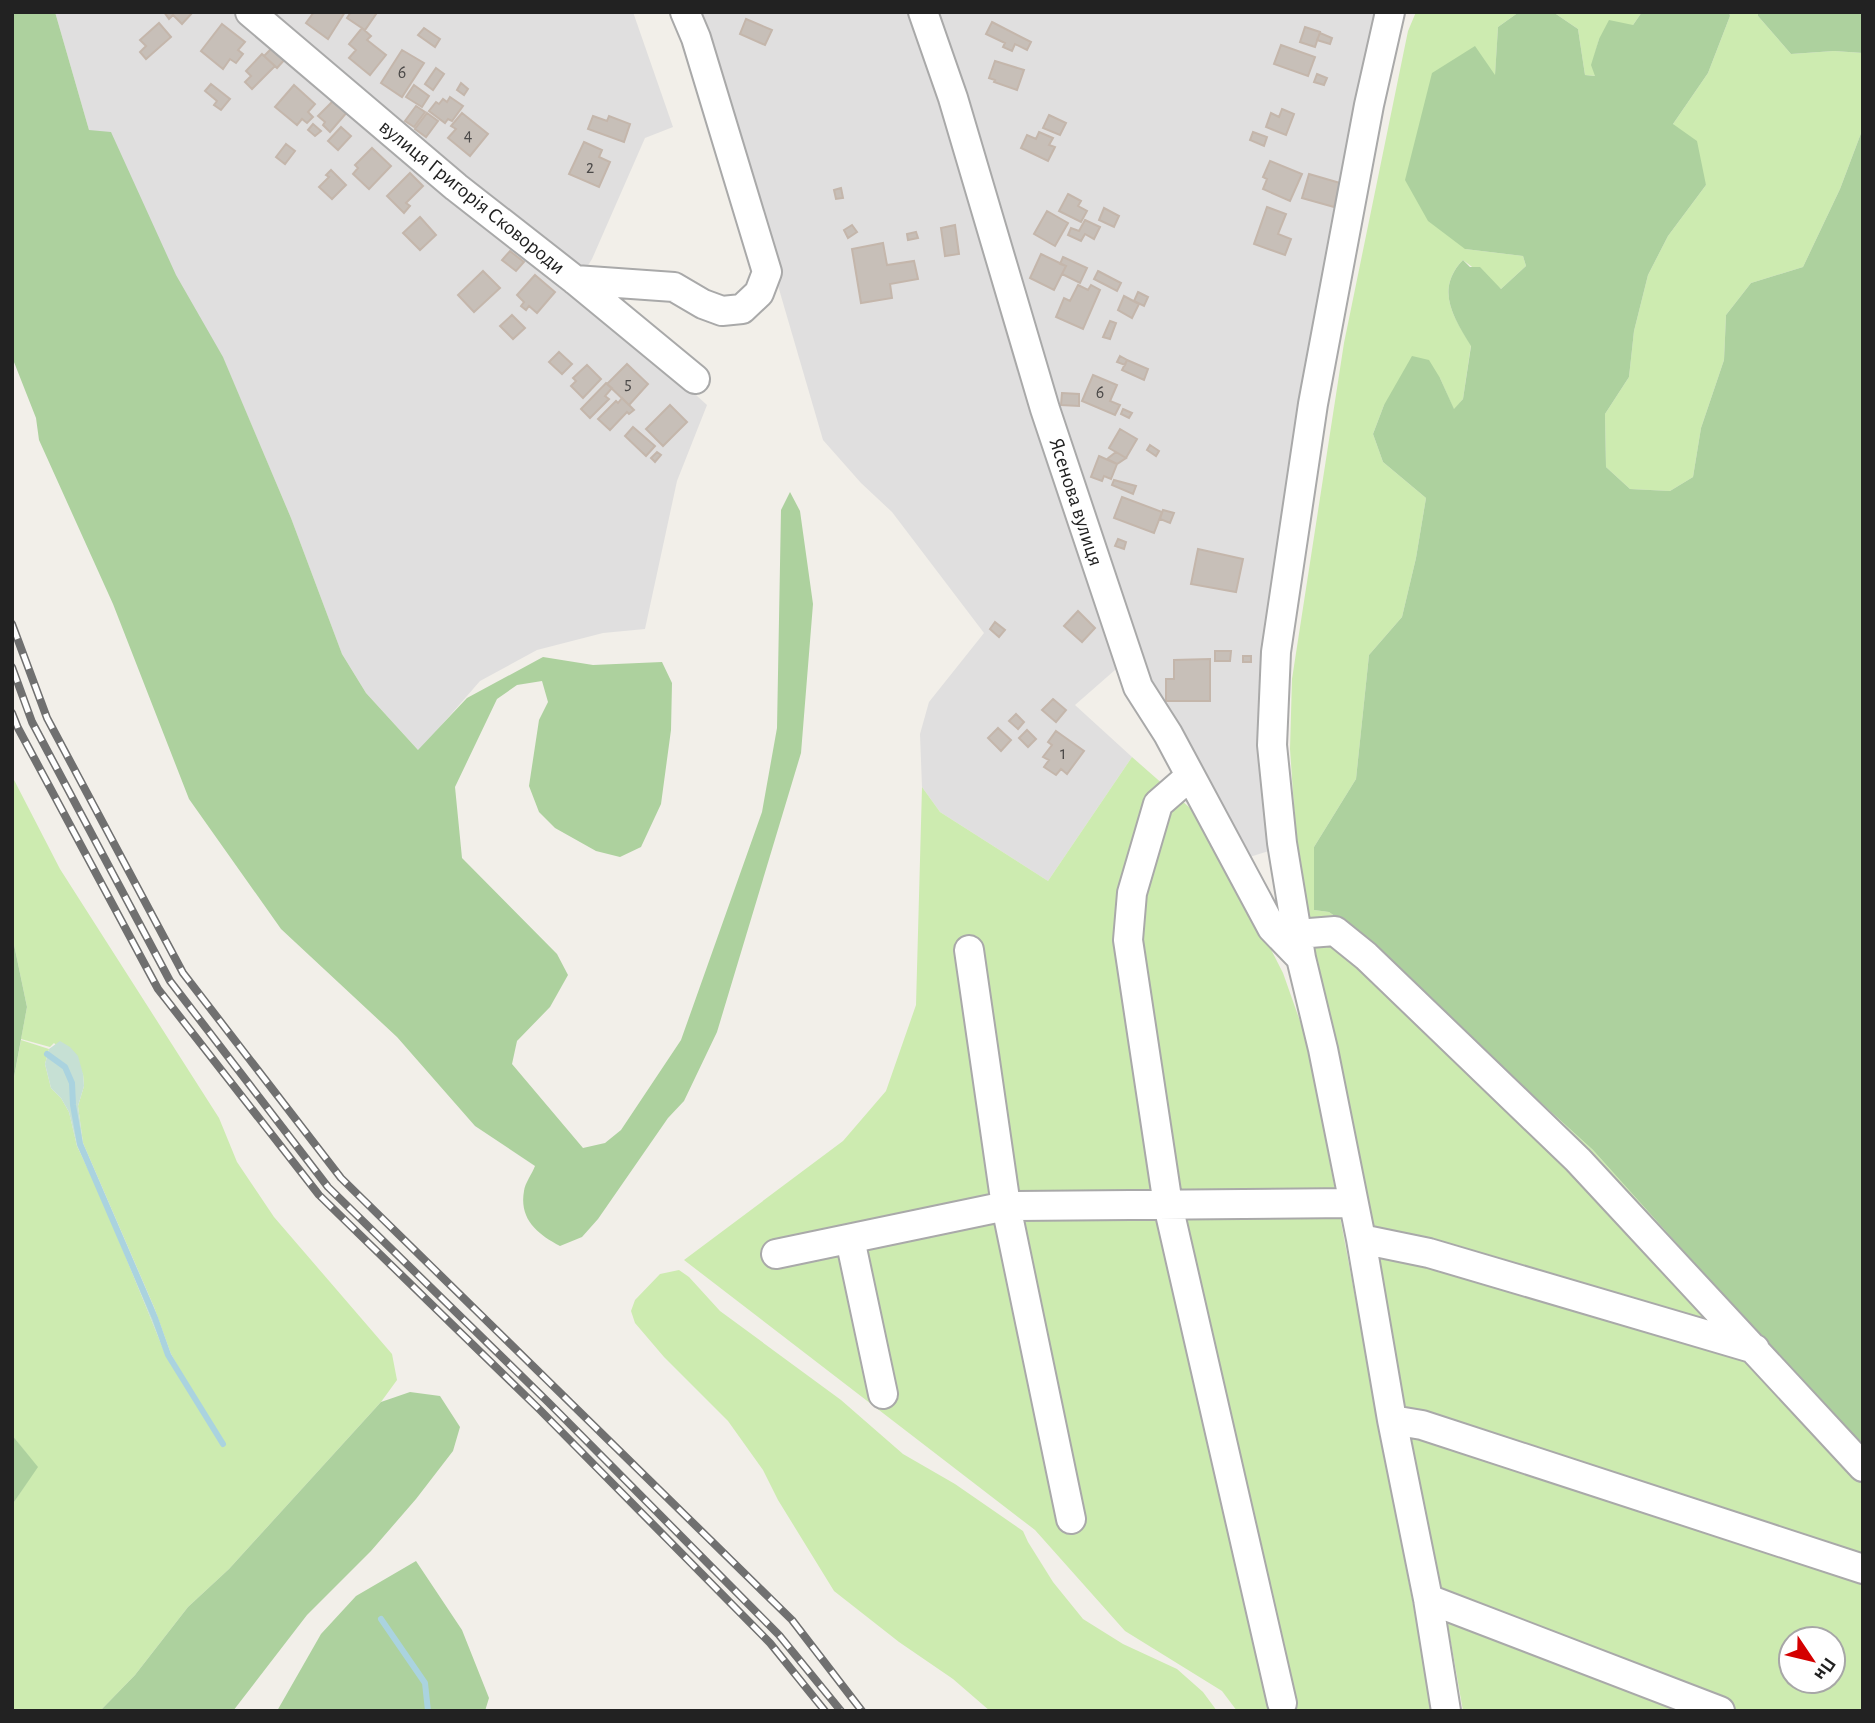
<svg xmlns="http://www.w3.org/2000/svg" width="1875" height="1723" viewBox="0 0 1875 1723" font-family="'Alegreya Sans',sans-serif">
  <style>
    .residential { fill: #e0dfdf }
    .grass { fill: #cdebb0; fill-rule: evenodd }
    .forest { fill: #add19e }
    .wetland { fill: #c6e0d4 }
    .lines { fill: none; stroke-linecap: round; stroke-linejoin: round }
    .stream { stroke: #aad3df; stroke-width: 6 }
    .building { fill: #c7bfb8; stroke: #c4b6ab; stroke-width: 2 }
    .minor-casing { stroke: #a9a9a9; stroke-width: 32 }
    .minor { stroke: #fff; stroke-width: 28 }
    .rail-casing { stroke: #707070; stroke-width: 8 }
    .rail { stroke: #fff; stroke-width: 5; stroke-dasharray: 16; stroke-linecap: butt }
    .labels { text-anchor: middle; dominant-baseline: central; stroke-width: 5; stroke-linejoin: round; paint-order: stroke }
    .number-label { font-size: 18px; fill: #4b4948 }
    .street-label { font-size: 21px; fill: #222; stroke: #fff }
  </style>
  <rect width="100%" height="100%" fill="#f2efe9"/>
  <path class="residential" d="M55,12H245L575,285L707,405L677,481L645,629L603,633L537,650L480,681L419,751L366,693L342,654L291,518L223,358L89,130Z
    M257,12H633L673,127L645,138L592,259L580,278Z
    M703,12H912L1123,663L1075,705L1132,757L1048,881L940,812L922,787L920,734L929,702L984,633L892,512L861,483L823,440L702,25Z
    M927,12H1380L1305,404L1275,849L1240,860L1130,650Z"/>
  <path class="grass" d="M1416,12H1519L1498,27L1495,76L1465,249L1523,256L1526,266L1501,289L1463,260C1435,289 1453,317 1471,345L1463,399L1454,410L1440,378L1384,405L1373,434L1383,462L1426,498L1416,558L1402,617L1369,655L1356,779L1314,847V910L1329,912L1339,919L1593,1150L1750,1325L1863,1447V1711H1463L1447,1620L1407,1430L1377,1250L1301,909L1290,749L1292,679L1344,343L1408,31ZM1791,1639H1833V1681H1791Z
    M1553,12H1642L1633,25L1599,39L1592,65L1596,76L1585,75L1578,29Z
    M1729,12H1758V16L1791,54L1834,51L1863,53V128L1840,189L1803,267L1751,283L1726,315L1724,360L1701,428L1693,477L1670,491L1630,489L1606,467L1605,414L1629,377L1634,331L1648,275L1668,236L1706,185L1673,124L1708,73L1730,16Z
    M1132,757L1206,822L1283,973L1307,1041L1433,1711H1237L1222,1691L1125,1631L1035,1530L684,1260L843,1141L886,1091L916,1005L922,787L940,812L1048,881Z
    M12,776L60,869L219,1118L237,1162L274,1217L392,1354L397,1380L381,1402L229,1569L188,1607L135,1675L100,1711H12V1505L37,1467L12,1435V1088L21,1040L49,1049L45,1064L51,1088L61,1098L69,1112L77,1146L103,1201L166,1356L215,1433L171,1354L154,1307L83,1143L78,1106L84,1086L83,1074L54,1043L50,1047L21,1039L27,1007L12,935Z
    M679,1270L689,1277L720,1311L841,1400L903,1454L955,1484L1023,1531L1028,1542L1053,1582L1083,1619L1123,1644L1177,1669L1203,1692L1217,1711H990L953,1679L899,1642L834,1591L778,1500L763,1470L728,1421L664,1357L635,1323L631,1311L635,1300L660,1274Z"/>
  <path class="forest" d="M12,12H55L89,130L111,132L176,275L223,357L291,518L342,654L366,693L418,750L467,698L543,657L593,665L662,662L672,683L671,730L661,804L641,847L620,857L596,851L555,828L539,812L529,786L539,720L548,702L542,681L517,685L497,699L455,787L462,858L557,954L568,975L550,1007L517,1041L512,1064L583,1148L605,1143L621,1130L681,1040L762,812L777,728L781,510L790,492L800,511L813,604L801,753L717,1032L684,1101L668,1118L598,1219L582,1237L560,1246C537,1234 519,1219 524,1191C525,1183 532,1174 535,1166L475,1126L397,1037L281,929L189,799L113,604L39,440L36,418L12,357Z
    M1519,12H1553L1578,29L1585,75L1595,76L1591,65L1599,39L1609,20L1633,25L1642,12H1729L1730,16L1708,73L1673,124L1697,141L1706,185L1668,236L1648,275L1634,331L1629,377L1605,414L1606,467L1630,489L1670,491L1693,477L1701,428L1724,360L1726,315L1751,283L1803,267L1840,189L1863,128V1447L1750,1325L1593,1150L1339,919L1329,912L1314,910V847L1356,779L1369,655L1402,617L1416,558L1426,498L1383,462L1373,434L1384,405L1412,356L1429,360L1440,378L1454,409L1463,399L1471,346C1453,317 1435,289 1463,260L1470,267H1480L1501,289L1526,266L1523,256L1465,249L1428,221L1405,180L1432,73L1475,46L1495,75L1498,27Z
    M1758,12H1863V53L1834,51L1791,54L1758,16Z
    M12,935L27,1007L12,1088Z
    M410,1392L440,1396L460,1427L453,1451L416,1499L371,1551L307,1615L233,1711H100L135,1675L188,1607L229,1569L381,1402Z
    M12,1435L38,1467L12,1505Z
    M416,1561L462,1630L489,1698L485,1711H277L321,1634L356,1596Z"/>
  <path class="wetland" d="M60,1041L70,1047L78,1056L83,1074L84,1086L78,1106L83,1143L154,1307L171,1354L221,1441L166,1356L103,1201L77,1146L69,1112L61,1098L51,1088L45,1064L49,1049Z"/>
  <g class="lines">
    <path class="stream" d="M47,1054L65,1067L72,1083L73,1105L80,1144L155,1318L168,1355L223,1444
      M381,1619L425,1683L428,1711"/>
  </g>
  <path class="building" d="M164,12H193L182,24L173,15L169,19Z
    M314,12H345L328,39L306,23Z
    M351,12H374L376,14L365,30L347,18Z
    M746,19L772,30L765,45L740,34Z
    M992,22L1031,42L1027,50L1015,44L1012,51L1003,47L1005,43L986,34Z
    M159,23L171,37L146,59L140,52L146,46L140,40Z
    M222,24L245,42L238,50L243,54L236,63L230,59L223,69L201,51Z
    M1305,27L1320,32L1315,47L1300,42Z
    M362,28L371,36L367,40L386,55L370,75L349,58L356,50L349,44Z
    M424,28L440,39L435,47L418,35Z
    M1320,33L1332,38L1330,44L1317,40Z
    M1281,45L1315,57L1308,76L1274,64Z
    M274,46L286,58L277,68L264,56Z
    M402,50L424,63L402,97L381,83Z
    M262,54L275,66L252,89L245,82L251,76L246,71Z
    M995,61L1024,70L1017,90L994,82L995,80L989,78Z
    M436,68L444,74L433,90L425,84Z
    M1317,74L1327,78L1324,85L1314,82Z
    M461,83L468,89L464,95L457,90Z
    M211,84L230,99L221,110L214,105L217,101L205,91Z
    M294,85L315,104L308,112L313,117L307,123L302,119L297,125L275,107Z
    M414,85L429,96L422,107L406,97Z
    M450,97L463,106L452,121L448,119L445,123L429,111L436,102L439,104L443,99L447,102Z
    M335,99L348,111L330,132L323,125L325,122L318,116Z
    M416,106L425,112L414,127L405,121Z
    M1282,109L1294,114L1286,135L1266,127L1271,113L1279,117Z
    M427,113L438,121L426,137L415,129Z
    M462,113L488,134L470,156L448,138L456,129L451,126Z
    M1049,115L1066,123L1060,135L1043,128Z
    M593,116L607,121L609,116L630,124L624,142L588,129Z
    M313,124L321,131L315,136L308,130Z
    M341,127L351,136L338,150L328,141Z
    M1039,132L1053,138L1049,145L1055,147L1048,161L1021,148L1027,135L1036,139Z
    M1253,132L1267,137L1264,146L1250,140Z
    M584,142L602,150L599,157L610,162L599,187L569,174Z
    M286,144L295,151L285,164L276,157Z
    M372,148L391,166L369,189L353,174L358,168L355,165Z
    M1270,161L1302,174L1290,201L1263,189L1267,179L1263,177Z
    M331,170L346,185L332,199L319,187L329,177L326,175Z
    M410,173L423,186L406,203L410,206L404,213L387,196Z
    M1309,174L1340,183L1334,207L1302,198Z
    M841,188L843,198L836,199L834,190Z
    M1068,194L1081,201L1078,206L1087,211L1081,222L1059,211Z
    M1267,207L1286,214L1278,234L1291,239L1285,255L1254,244Z
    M1104,208L1119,216L1114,227L1099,220Z
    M1047,211L1068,223L1055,246L1034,234Z
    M420,217L436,235L420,250L403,233Z
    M1085,220L1100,227L1094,239L1085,234L1081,241L1068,235L1071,228L1079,231Z
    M852,225L857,232L848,238L844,230Z
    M955,225L959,254L945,256L941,228Z
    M916,232L918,238L908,240L907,234Z
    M883,243L887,265L914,261L918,279L890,284L892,298L861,303L852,249Z
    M510,251L524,262L516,271L502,260Z
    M1041,254L1066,266L1054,290L1030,278Z
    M1063,257L1087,268L1080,283L1062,274L1066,266L1060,264Z
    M483,271L500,288L474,312L458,295Z
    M1098,271L1121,283L1117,291L1094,279Z
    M535,275L555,292L537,313L529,306L526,310L521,306L524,302L517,295Z
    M1078,285L1088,290L1091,285L1100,290L1083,329L1056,317L1064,298L1070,301Z
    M1138,292L1148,297L1144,306L1134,301Z
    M1124,296L1139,304L1132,318L1118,310Z
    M512,315L525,328L513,339L500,326Z
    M1110,321L1116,323L1110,339L1103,337Z
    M559,352L572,364L562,374L549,362Z
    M1120,356L1127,360L1125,365L1117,362Z
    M1127,360L1148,369L1144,380L1122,370Z
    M627,364L648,384L629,405L607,384Z
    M587,365L601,379L583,398L571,386L576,381L573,378Z
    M1093,375L1117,385L1110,401L1120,405L1115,415L1082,401Z
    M606,383L612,388L605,396L609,399L590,418L581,409Z
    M1062,393L1079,394V406L1061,405Z
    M622,398L634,410L629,414L627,412L610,430L598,419L616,401L618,403Z
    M670,405L687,422L663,446L646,429Z
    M1123,409L1132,413L1129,418L1121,414Z
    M633,427L655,446L646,456L625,436Z
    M1120,429L1137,439L1126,458L1109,448Z
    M1150,445L1159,451L1156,456L1147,450Z
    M657,452L661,455L655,462L651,458Z
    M1116,452L1126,458L1117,464L1107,459Z
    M1099,456L1117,464L1111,479L1104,476L1102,481L1091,477Z
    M1114,480L1136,486L1133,494L1112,485Z
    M1122,497L1162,512L1154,533L1114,518Z
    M1163,510L1174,513L1170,523L1160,519Z
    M1118,539L1126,542L1124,549L1115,546Z
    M1198,549L1243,559L1236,592L1191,584Z
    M1078,611L1095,628L1082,642L1064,626Z
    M995,622L1005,630L999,637L990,629Z
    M1215,651H1231L1230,661H1215Z
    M1243,656H1251V662H1243Z
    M1210,659V701H1166V679H1174V660Z
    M1053,699L1066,710L1056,722L1042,710Z
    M1016,714L1024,722L1018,729L1009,721Z
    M998,728L1011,740L1001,751L988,738Z
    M1027,730L1036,739L1028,747L1019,738Z
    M1056,731L1084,751L1067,774L1061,769L1056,775L1044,767L1049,760L1043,757L1052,745L1048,742Z"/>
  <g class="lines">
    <g class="minor-casing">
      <path id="minor" d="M250,12L456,187L575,280L695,379
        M923,12L953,98L1045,409L1138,687L1168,734L1272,928L1301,958
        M1390,12L1369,105L1313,404L1276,652L1272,745L1282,843L1301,958L1323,1049L1361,1239L1392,1420L1428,1599L1446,1711
        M575,280L674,287L703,304L722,311L742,309L759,293L767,272L696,38L685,12
        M1189,777L1158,804L1132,893L1128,940L1168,1205L1282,1703
        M1297,934L1335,931L1366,956L1578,1160L1863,1467
        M969,950L1006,1206L1071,1519
        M850,1239L883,1394
        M1361,1239L1429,1253L1755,1349
        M776,1254L1006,1206L1353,1203
        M1392,1420L1422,1425L1863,1569
        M1428,1599L1720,1711"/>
    </g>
    <use href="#minor" class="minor"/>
    <g class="rail-casing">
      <path id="rail" d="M12,624L47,718L183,973L341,1178L792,1620L862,1711
        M12,667L32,722L170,981L328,1187L548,1402L779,1635L841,1711
        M12,713L18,728L158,989L319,1195L540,1410L770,1643L825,1711"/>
    </g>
    <use href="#rail" class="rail"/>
  </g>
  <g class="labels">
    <g class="number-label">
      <text x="402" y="73">6</text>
      <text x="468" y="136">4</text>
      <text x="590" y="168">2</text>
      <text x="628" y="384">5</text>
      <text x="1100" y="393">6</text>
      <text x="1063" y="754">1</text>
    </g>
    <g class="street-label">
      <text transform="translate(472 197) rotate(39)">вулиця Григорія Сковороди</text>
      <text transform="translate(1076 502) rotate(72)">Ясенова вулиця</text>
    </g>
  </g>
  <rect width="1875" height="1723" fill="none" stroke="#222222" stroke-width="28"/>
  <g transform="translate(1812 1660) rotate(125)"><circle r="33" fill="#ffffff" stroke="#a7a7a7" stroke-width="2"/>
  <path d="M0-5L12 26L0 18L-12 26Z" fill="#d40000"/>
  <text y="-10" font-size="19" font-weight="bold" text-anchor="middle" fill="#222222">Пн</text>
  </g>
</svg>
